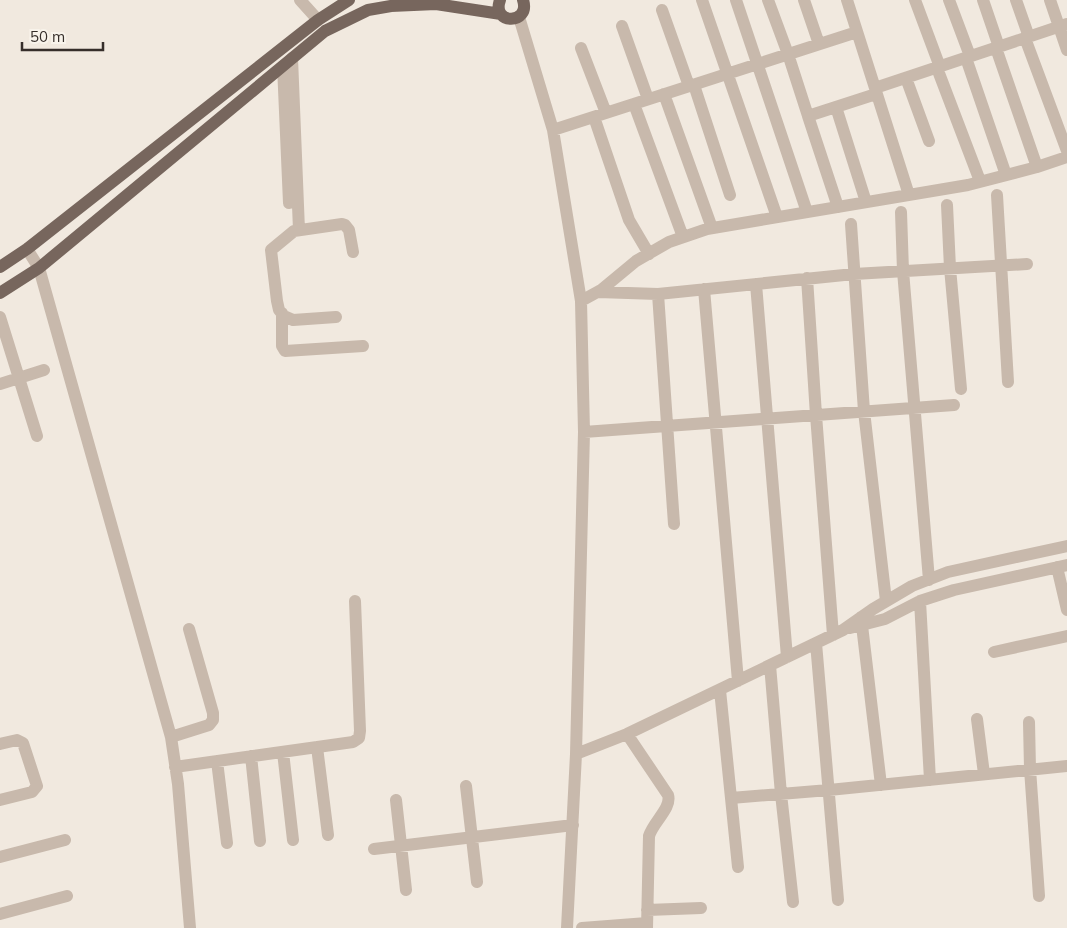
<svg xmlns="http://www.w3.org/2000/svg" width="1067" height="928" viewBox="0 0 1067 928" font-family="Mulish,sans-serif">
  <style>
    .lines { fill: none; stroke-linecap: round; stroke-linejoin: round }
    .minor { stroke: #c8b9ac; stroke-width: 12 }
    .major { stroke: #77665d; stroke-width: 12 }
  </style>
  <rect width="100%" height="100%" fill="#f1e9df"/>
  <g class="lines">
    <path class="minor" d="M300,0L318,20
      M702,0L777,217
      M736,0L807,212
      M768,0L788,54L808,116L876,94
      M804,0L819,44
      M847,0L909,195
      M915,0L940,67
      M949,0L970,56
      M983,0L999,47
      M1016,0L1029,37
      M1050,0L1067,50
      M662,10L689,86
      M519,17L553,130L581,301L584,432L576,754L567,928
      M622,26L648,99
      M1025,38L1067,151
      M581,48L606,113
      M996,48L1037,167
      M292,58L299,230
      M966,58L1006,175
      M283,66L289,203
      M937,68L980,181
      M906,78L929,141
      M694,85L730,195
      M875,88L1067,24
      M664,94L712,228
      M634,104L683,237
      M836,107L866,202
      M808,116L838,207
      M594,117L629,220L649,254
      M553,130L857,32
      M997,195L1008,382
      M947,205L950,268L961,389
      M901,212L903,271L929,580
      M851,224L864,411L886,601
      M27,249L39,268L171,737L178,784L190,928
      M807,278L816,415L833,635
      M756,284L787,657
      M704,289L738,681
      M598,292L658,294L854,274L1027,264
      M658,294L674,524
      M581,301L601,290L636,261L669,242L707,229L968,185L1037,167L1067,157
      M282,313V346L285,351L363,346
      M0,317L37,436
      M336,317L293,320L284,316L279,310L277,301L271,250L294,231L342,224L345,225L349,230L353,252
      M0,384L44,370
      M584,432L954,405
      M1057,567L1067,610
      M920,601L930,780
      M861,617L881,785
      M850,628L885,619L920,601L954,590L1067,565
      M816,643L838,900
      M994,652L1067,636
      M770,665L781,794L793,902
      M720,690L738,867
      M977,719L984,774
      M1029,722L1030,769L1039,896
      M627,734L668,795C672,808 653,822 649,836L647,928
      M171,737L209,725L213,720V713L189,629
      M0,744L17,740L23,743L37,786L32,792L0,800
      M317,747L328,835
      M283,752L293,840
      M576,754L627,734L843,630L873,609L912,586L948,572L1067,546
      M251,756L260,841
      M217,761L227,843
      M175,767L353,742L359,738L360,731L355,601
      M466,786L477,882
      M731,798L829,790L1067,766
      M396,800L406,890
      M374,849L573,825
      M0,857L65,840
      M647,910L701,908
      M0,914L67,896
      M582,928L647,923"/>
    <path class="major" d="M500,0C491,25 531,25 523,0
      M0,267L27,249L318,20L349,0
      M0,293L39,268L325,31L368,10L391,6L436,4L501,14"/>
  </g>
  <path d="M22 42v8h81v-8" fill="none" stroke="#362e2a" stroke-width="2.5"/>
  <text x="30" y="42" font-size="15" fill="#362e2a" stroke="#f8f3eb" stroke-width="4" paint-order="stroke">50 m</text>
</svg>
